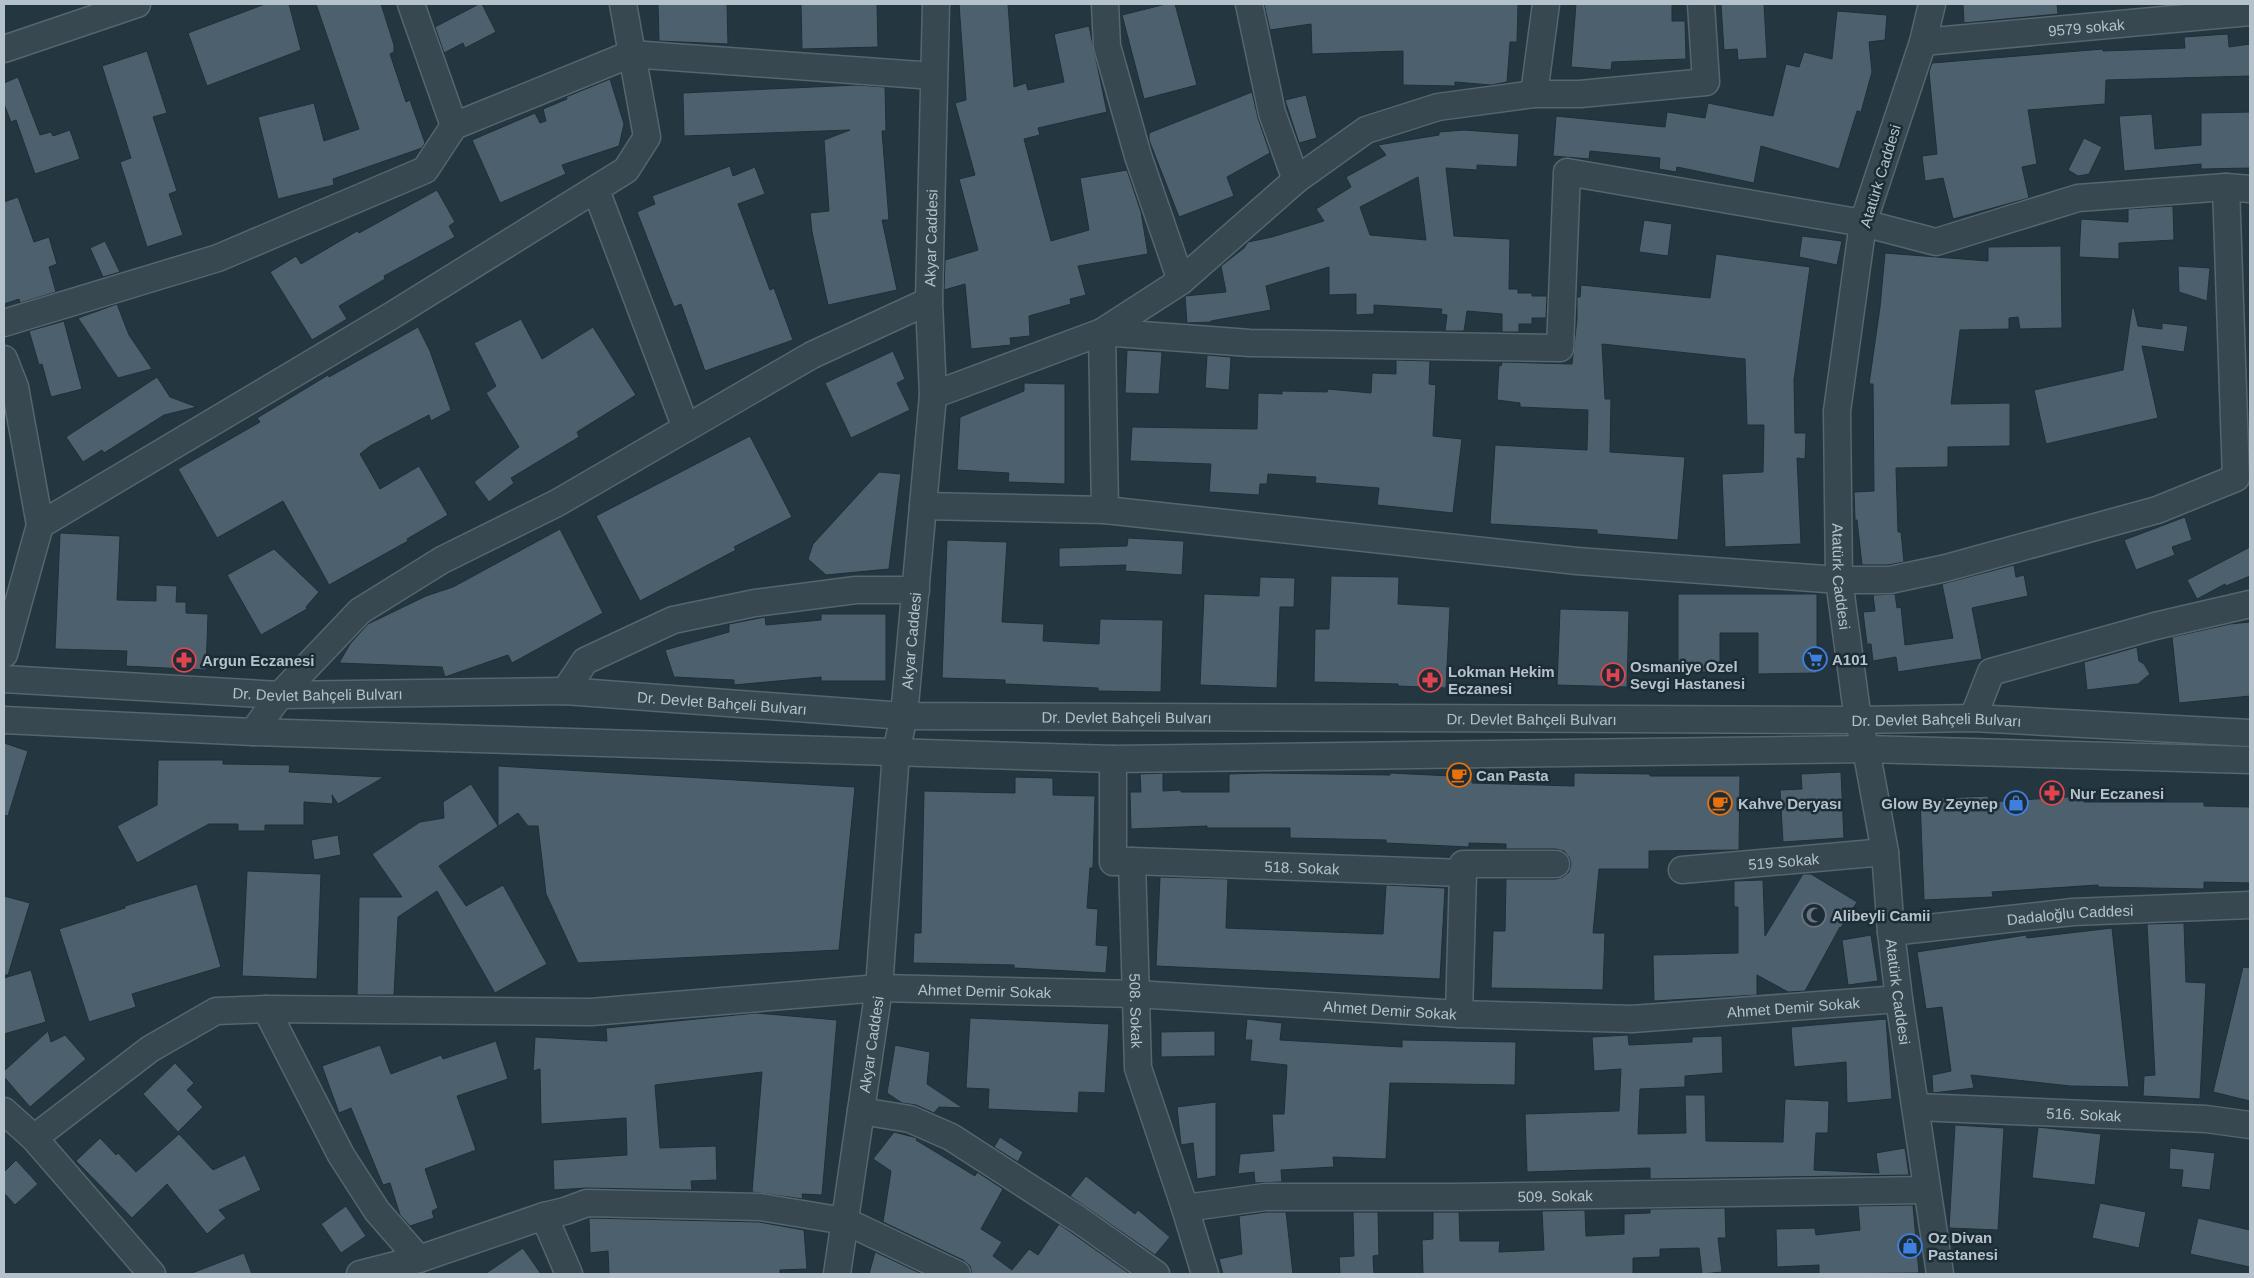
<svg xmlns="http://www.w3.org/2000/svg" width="2254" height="1278" viewBox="0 0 2254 1278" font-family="Helvetica,sans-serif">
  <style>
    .building { fill: #4c616d; stroke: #1f2f38; fill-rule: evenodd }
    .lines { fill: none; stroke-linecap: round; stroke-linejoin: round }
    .minor-casing { stroke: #56656e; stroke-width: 29 }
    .minor { stroke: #384851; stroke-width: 26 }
    .labels { text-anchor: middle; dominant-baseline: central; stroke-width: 5; stroke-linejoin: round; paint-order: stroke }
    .street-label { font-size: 15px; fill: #b5c2cb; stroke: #1d2d36 }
    .poi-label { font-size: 15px; font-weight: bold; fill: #b5c2cb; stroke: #1d2d36; text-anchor: start }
  </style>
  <rect width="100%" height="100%" fill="#243741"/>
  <path class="building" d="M265,4H289L301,50L207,86L188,33Z
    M316,4H381L394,45V52L390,54L406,102L410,100L425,143L422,148L333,179L334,185L278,199L258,117L314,103L324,141L359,129Z
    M479,4H482L496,32L465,48L463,43L444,53L435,27Z
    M658,4H727L728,44L659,41Z
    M801,4H877L878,47L802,49Z
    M959,4H1008L1014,87L1026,83L1028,90L1064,82L1054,34L1089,26L1107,112L1038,128L1040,135L1024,139L1051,241L1089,230L1080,178L1127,170L1141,212L1148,254L1078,266L1086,295L1070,299L1071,304L1029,316L1030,336L1010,338L1011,345L971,349L965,284L944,290L945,260L978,250L959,179L975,175L955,103L966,100Z
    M1166,4H1175L1197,85L1144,99L1122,15Z
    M1264,4H1518L1517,42H1510L1507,82L1491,85L1455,82V86L1403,85V51L1312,54L1311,24L1270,30Z
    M1576,4H1672V21H1685L1686,59L1612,62L1611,70L1571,67Z
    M1721,4H1764L1767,58L1738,60L1737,49L1724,50Z
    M1963,4H2057L2058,14L1964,23Z
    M1837,11L1887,15L1885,40L1869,42L1872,72L1861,112L1857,111L1839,169L1761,146L1754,183L1677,167L1676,172L1659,169L1660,158L1590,151L1589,159L1553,156L1556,116L1665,127L1667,112L1705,118L1708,103L1773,116L1786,64L1799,67L1804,52L1832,59Z
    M2228,34L2229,47L2250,44V76L2106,80L2105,104L2028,110L2037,164L2022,167L2029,198L1953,219L1943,178L1925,181L1922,156L1937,154L1929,72L1932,63L2103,49V51L2185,48L2184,37Z
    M147,51L167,113L153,117L177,191L169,194L183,235L147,247L120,162L131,158L102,66Z
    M18,77L40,135L51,132L53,136L70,130L80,159L35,174L16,120L11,122L4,104V83Z
    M610,79L624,124L619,146L562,165L566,174L500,203L472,140L535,113L540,123L546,121L543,109L567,99L566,97Z
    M857,85L885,87L886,131H882L889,220H882L897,290L828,305L812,232L810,213L829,211L824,140L850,130L684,136L683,93Z
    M1252,92L1258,118L1270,153L1227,177L1234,196L1179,217L1149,140V133Z
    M1306,95L1317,138L1299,143L1285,100Z
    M2250,112V168L2201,169V164L2124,171L2119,116L2152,114L2155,149L2201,145V113Z
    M1464,130L1519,134L1517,167L1477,165V170L1446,168L1454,236L1510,239L1509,289H1518V293H1532V296H1547L1546,318H1532V324H1519V332H1502V314L1467,311L1464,331H1445L1447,315L1441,314L1442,309L1374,305V314L1356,315V294L1329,295V267L1266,286L1271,310L1211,321V322L1187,323L1185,296L1226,292L1221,266L1244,248L1248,242L1272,237L1324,221L1316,209L1351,187L1346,177L1386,155L1378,145L1439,135V132ZM1418,177L1426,240L1370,235L1360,207Z
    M2084,138L2102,147L2089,174L2078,176L2068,170Z
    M730,166L733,176L755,167L765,194L738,204L770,290L774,288L793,340L705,371L681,304L674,307L637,212L655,204L652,196Z
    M437,190L455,222L449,226L455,237L384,276L385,279L339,306L347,319L312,340L270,272L296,256L301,264L357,231L359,233Z
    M18,197L34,242L49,237L57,264L49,267L56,292L20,303L19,299L4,304V202Z
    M2173,206L2174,240L2119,243V259L2079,257L2081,219L2128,222V209Z
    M1644,220L1672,224L1668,256L1639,252Z
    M1802,236L1842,241L1837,265L1799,257Z
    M105,241L120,272L103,277L90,248Z
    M2061,246L2062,328L2020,329L2018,317L2009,318V329L1960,330L1951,404L2010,403V446L1948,447V467L1896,468L1898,532H1901L1904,562L1888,565H1862L1857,520H1855L1854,492L1874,491L1873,384H1869L1880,307L1885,253L1988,261V247Z
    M1716,254L1810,267L1794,380L1795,433H1806L1805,459L1797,458L1801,544L1725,547L1722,474L1763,472L1764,425H1747L1745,359L1602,344L1605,399H1611L1610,452L1685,457L1678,540L1597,534V530L1490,524L1495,445L1587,450L1588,410L1520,407V403L1497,400L1499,365L1501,366L1502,362L1572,364L1577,319V297H1580L1581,285L1710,298Z
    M2178,266L2210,268L2207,301L2179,292Z
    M117,304L129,335L152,369L118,378L78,318Z
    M2132,308H2134L2138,326L2162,329V323L2188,326L2184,352L2142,346L2158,418L2046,444L2034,390L2123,370Z
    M521,319L542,359L593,327L636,395L577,432L579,437L511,478L514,483L489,502L474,482L519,447L486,393L496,386L474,343Z
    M64,321L82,389L51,397L42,364L39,365L29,331Z
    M418,327L430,351L451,410L431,421L429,415L370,446L360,454L380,489L419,466L448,515L407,539L408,541L329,585L283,501L217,538L178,469L260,422L257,418L328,375L329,377Z
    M1127,350L1162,352L1159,394L1125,393Z
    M893,351L905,379L897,383L910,410L851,438L825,383Z
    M1207,355L1231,357L1229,390L1205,388Z
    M1396,360L1430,361L1429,384L1436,385L1433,436L1462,439L1453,513L1377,505L1379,488L1315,483L1316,477L1268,474L1267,484H1260L1259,495L1209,492L1211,464L1130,461L1132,427L1257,429L1258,393L1282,394V391L1327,392L1328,389L1371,393L1372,373L1396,374Z
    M157,377L170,397L197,407L164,415L104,453L102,450L83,462L66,437Z
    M1024,383L1065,384V484L1008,482L1009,473L957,470L960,417L1024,391Z
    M750,436L792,517L734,547L736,550L640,601L596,516Z
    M879,472L901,474L889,569L826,575L808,559L813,544Z
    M2185,517L2192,540L2172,547L2175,555L2136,570L2124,540Z
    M560,529L603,613L512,663L508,655L445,677L442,667L339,663L350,644L368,624L426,596L453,587Z
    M60,533L120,536L117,600L156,601V585L177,586L176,602H186V613L208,614L206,670L126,666L127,651L55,649Z
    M1128,538L1184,541L1182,575L1125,571L1126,565L1059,567V548L1127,546Z
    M947,540L1007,542L1002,622L1044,624L1043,641L1099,644L1100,619L1163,620L1161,692L1098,691V688L1005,684V680L942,678Z
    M2250,547V576L2226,586L2225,584L2197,599L2187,580Z
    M274,549L319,592L306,607L307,609L261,635L227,575Z
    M2014,565L2016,577L2024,575L2028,596L1972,608L1982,659L1898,672L1896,657L1873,661L1871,644H1867L1863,612L1875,611L1873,595L1895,594L1897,608L1901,607L1905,645L1953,638L1942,584Z
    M1331,576L1399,577L1398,604L1450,607L1446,688L1398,686V684L1314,682L1315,629H1329Z
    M1260,577L1295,578L1294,607H1280L1277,688L1200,685L1204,594L1259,596Z
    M1678,594H1817V673L1758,674V633H1720V672H1678Z
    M1560,609L1629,611L1627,687L1557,685Z
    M821,614H886V681H821V677L734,685V680L674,677L665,650L729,632V624L765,617L766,625L821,620Z
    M2250,622V696L2179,703L2172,637L2230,624Z
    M2137,647L2139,661L2144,664L2150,674L2138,684L2087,690L2084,662Z
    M4,743L28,751L8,816L4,815Z
    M158,760H223V764L290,765L289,772L384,777L338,804L332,795L333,804L304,802V825H265V831H238V824H209L137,863L117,826L157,805Z
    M498,766L855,787L839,950L578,963L546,894L538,826H528L518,813L439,866L466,906L503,885L547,964L495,993L437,891L398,917L394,995H357L359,897H402L372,854L420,822L444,818L443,802L471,784L498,826Z
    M1841,772L1844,838L1783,842L1780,790L1802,789L1801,774Z
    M1163,773V791L1181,790V792H1229V774L1264,773L1390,775V773L1472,777V783L1574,786V773L1650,774V776H1740L1739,850L1649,851V869H1599L1593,933H1605L1603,990L1491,988L1493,931H1505L1506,879H1556L1563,877L1569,872L1571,864L1569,857L1564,851L1556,849H1506V844L1469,843V847L1386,843V840L1290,838V828H1207V826L1131,829L1130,792H1141L1140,774Z
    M1015,777L1053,778V795L1095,796L1093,868H1090L1087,908L1098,909L1096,945L1108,946L1106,973L1014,968V965L913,963L914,933H921L924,791L1015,793Z
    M1988,796L1989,802L2083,796L2084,802H2204V806L2250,807V883L2204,882V889L2098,887V885L1992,892L1993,897L1924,900L1920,799Z
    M338,835L341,855L314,860L311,840Z
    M247,871L321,874L317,979L242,976Z
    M1803,874H1811L1857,902L1840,929V927L1805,991L1788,992L1757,975V995L1654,1001L1653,955L1738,953V907H1734V881L1763,880L1765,936Z
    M1160,877L1228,879L1226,928L1383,934L1386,885L1445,888L1440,979L1156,966Z
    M197,884L221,967L132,994L136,1007L89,1022L59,929L125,908V906Z
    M4,896L30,903L8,975H4Z
    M2184,923L2186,982L2206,983L2200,1099L2143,1096L2144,1076L2155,1075L2147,924Z
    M2112,928L2129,1087L2070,1086L1971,1075L1974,1088L1933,1093L1932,1075L1951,1071L1942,1007L1926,1009L1917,952L2026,935L2027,938Z
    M1871,935L1878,981L1848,985L1842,940Z
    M2243,967L2250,968V1101L2213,1092Z
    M31,970L46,1022L4,1034V978Z
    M756,1013L837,1020L822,1195L802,1194L803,1199L752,1192L762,1072L655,1085L660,1148L716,1146L717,1180L691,1181L692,1190L586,1188L554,1190L553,1160L627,1155L626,1118L541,1124L540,1069L533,1071L535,1037L607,1041L606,1028Z
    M970,1018L1109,1024L1105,1093L1079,1092L1078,1113L988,1109L989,1089L966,1088Z
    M1247,1019L1282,1023L1280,1040L1402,1047V1040L1516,1042L1515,1085L1390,1083L1386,1159L1333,1157L1334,1167L1281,1170L1282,1182L1255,1183L1254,1172L1238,1174L1240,1154L1274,1151L1272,1114H1284L1287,1065L1250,1061L1252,1040H1245Z
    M1886,1019L1892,1099L1847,1103L1846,1062L1794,1067L1791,1027Z
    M48,1031L51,1042L65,1035L86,1059L30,1107L4,1077V1071Z
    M1215,1031V1056L1161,1057V1032Z
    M1628,1035L1629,1045L1692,1042V1037L1722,1036L1723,1073L1685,1076V1087L1640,1089L1638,1134L1686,1133L1685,1095H1705L1706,1141L1783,1142L1785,1099L1829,1101L1828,1133H1816L1814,1170L1879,1173L1876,1153L1905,1148L1909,1175L1650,1179V1168L1527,1172L1525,1114L1619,1111L1621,1069L1594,1071L1592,1037Z
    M496,1041L508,1079L457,1096L476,1150L425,1169L438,1208L432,1211L434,1218L410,1226L400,1215L390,1183L383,1185L351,1108L339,1113L322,1066L380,1045L391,1074L441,1055L443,1059Z
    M895,1045L930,1052L927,1084L963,1108L939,1107L934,1113L916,1105L902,1103L887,1093Z
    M175,1063L194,1083L187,1090L203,1107L178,1132L143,1094Z
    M1216,1102V1176L1197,1179L1193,1143L1181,1145L1177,1107Z
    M1955,1125L2004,1128L1998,1230L1949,1228Z
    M2038,1127L2101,1134L2095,1185L2032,1178Z
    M894,1132L917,1138L916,1140L975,1176L977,1172L1003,1189L981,1229L1002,1242L993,1256L1012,1270L1029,1249L1038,1255L1059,1224L1130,1274H972L970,1266L963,1260L883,1222L891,1171L873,1159Z
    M179,1134L213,1170L245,1155L261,1190L219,1210L226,1218L207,1234L167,1184L132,1218L76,1161L100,1138L116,1155L118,1153L136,1172Z
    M1000,1137L1023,1152L1018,1162L994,1147Z
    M2170,1148L2215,1153L2210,1190L2181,1187L2183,1170L2169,1169Z
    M16,1160L38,1184L15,1205L4,1193V1172Z
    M1086,1176L1135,1214L1138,1210L1170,1237L1155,1255L1070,1196Z
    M2100,1203L2146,1212L2139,1248L2092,1238Z
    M1913,1205L1919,1273L1819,1274V1265L1777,1267L1776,1229L1815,1228L1816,1235L1860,1230L1858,1206Z
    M346,1206L366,1236L341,1253L321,1224Z
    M1725,1208L1726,1238H1718L1722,1272L1702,1274L1699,1248L1660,1249V1257L1633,1258V1274H1423L1422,1240L1433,1239V1212H1459L1460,1241H1500L1499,1252L1544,1250L1542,1211L1585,1210L1586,1236L1624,1234V1214L1650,1213V1209Z
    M1266,1212H1286L1293,1274H1223L1219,1259L1242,1254L1239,1216Z
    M1353,1212H1378L1379,1255L1373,1256L1374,1274H1340L1339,1257L1354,1256Z
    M589,1218L759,1222L804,1230L807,1269L780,1270V1274H609L608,1251L590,1253Z
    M2198,1218L2250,1230V1267L2190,1254Z
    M523,1248L541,1274H485Z
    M875,1252L922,1274H869Z
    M244,1253L252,1274H192V1273Z"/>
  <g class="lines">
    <g class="minor-casing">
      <g id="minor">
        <path d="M411,4L454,126"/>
        <path d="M1105,4L1107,46L1138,156L1181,281"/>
        <path d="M1249,4L1272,113L1296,180"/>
        <path id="s1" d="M1932,4L1923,42L1863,223L1837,411L1839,580L1858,720L1866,749L1885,852L1891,932L1899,999L1940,1274"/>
        <path id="s2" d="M1923,42L2250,12"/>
        <path d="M4,49L137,4"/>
        <path d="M1534,94L1546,4"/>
        <path d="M596,190L686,428"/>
        <path d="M4,323L218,258L425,170L454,126L631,54L934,76"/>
        <path d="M4,359L15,387L40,525L4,654"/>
        <path d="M933,395L1102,332L1181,281L1296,180L1366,130L1438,107L1534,94H1580L1706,82L1701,4"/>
        <path d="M923,506L1105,510L1577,561L1839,580H1890L1946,568L2157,510L2236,478L2226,187"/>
        <path d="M1105,510L1102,332L1250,343L1560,348L1567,172L1863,223L1936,242L2078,198L2226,187L2250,189"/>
        <path d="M40,525L391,316L626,170L647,137L623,4"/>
        <path id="s3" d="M4,679L280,695L565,691L904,716L1858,720L1973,718L2250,733"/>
        <path d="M565,691L585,661L673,620L755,603L856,590H916"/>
        <path d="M1973,718L1991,672L2155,626L2250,604"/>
        <path d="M4,720L253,732L1113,759L1866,749L2250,760"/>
        <path d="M253,732L280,695L360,611L442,560L557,503L812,355L929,301"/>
        <path id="s4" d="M1113,759V862L1132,861L1138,1068L1185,1208L1205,1274"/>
        <path id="s5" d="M1132,861L1463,873V864H1556"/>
        <path id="s6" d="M1682,870L1885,852"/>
        <path id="s7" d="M1891,932L2073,912L2250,905"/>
        <path d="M266,1009L341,1155L377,1211L419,1259"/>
        <path d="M1459,1014L1463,873"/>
        <path id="s8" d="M1916,1107L2206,1119L2250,1125"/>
        <path d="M4,1111L34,1138L152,1274"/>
        <path d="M861,1111L910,1119L951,1137L1078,1219L1156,1274"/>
        <path id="s9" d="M34,1138L150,1049L216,1011L266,1009L591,1012L879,988L1136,994L1459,1014L1632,1019L1899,999"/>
        <path id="s10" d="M1185,1208L1265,1197H1453L1927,1190"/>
        <path d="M544,1216L569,1274"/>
        <path d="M360,1274L419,1259L544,1216L565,1211L587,1203L760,1207L845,1221L957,1274"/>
        <path id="s11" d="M837,1274L879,988L896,752L904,716L933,395L929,301L936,4"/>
      </g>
    </g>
    <use href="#minor" class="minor"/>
  </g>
  <defs>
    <g id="supermarket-ring" transform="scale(1.25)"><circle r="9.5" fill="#1d2d36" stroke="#3f7fe0" stroke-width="1.5"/><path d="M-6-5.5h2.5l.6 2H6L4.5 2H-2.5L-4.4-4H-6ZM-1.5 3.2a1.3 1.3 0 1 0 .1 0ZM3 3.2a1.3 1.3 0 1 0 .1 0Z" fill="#3f7fe0"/></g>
    <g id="pharmacy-ring" transform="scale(1.25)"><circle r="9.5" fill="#1d2d36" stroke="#e0444e" stroke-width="1.5"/><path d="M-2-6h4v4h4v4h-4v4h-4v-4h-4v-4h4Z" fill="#e0444e"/></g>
    <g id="hospital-ring" transform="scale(1.25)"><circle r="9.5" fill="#1d2d36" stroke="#e0444e" stroke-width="1.5"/><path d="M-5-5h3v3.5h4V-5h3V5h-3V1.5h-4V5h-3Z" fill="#e0444e"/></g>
    <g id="cafe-ring" transform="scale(1.25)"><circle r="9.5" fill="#1d2d36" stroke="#e8710a" stroke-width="1.5"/><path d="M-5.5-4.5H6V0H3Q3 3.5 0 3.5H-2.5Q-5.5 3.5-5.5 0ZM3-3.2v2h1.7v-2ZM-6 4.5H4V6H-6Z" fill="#e8710a"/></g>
    <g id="shop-ring" transform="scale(1.25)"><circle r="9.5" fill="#1d2d36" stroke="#3f7fe0" stroke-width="1.5"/><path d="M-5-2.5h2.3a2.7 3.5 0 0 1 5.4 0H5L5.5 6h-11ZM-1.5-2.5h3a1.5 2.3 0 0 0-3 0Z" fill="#3f7fe0"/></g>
    <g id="mosque-ring" transform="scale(1.25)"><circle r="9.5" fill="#1d2d36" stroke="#6b7280" stroke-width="1.5"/><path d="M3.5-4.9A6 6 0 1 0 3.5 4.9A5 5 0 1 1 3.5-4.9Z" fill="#6b7280"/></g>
  </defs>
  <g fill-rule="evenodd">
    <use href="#supermarket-ring" x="1815" y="659"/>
    <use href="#pharmacy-ring" x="184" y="660"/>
    <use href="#hospital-ring" x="1613" y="675"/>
    <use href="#pharmacy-ring" x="1430" y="680"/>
    <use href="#cafe-ring" x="1459" y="775"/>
    <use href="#pharmacy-ring" x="2052" y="793"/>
    <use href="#cafe-ring" x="1720" y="803"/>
    <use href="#shop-ring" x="2016" y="803"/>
    <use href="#mosque-ring" x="1814" y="915"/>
    <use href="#shop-ring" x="1910" y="1246"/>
  </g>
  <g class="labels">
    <g class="street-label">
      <text stroke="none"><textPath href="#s2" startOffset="164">9579 sokak</textPath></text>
      <text transform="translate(1880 176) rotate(-73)">Atatürk Caddesi</text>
      <text stroke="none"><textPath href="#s11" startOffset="1042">Akyar Caddesi</textPath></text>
      <text stroke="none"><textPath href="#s1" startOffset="585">Atatürk Caddesi</textPath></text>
      <text stroke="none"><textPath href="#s11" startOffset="638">Akyar Caddesi</textPath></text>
      <text stroke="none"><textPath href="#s3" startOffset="314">Dr. Devlet Bahçeli Bulvarı</textPath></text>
      <text stroke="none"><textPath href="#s3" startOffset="719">Dr. Devlet Bahçeli Bulvarı</textPath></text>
      <text stroke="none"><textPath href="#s3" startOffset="1124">Dr. Devlet Bahçeli Bulvarı</textPath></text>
      <text stroke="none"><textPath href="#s3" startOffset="1529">Dr. Devlet Bahçeli Bulvarı</textPath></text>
      <text stroke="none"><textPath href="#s3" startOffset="1934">Dr. Devlet Bahçeli Bulvarı</textPath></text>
      <text stroke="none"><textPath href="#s6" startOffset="102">519 Sokak</textPath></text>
      <text stroke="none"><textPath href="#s5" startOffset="170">518. Sokak</textPath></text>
      <text stroke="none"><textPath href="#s7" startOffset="180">Dadaloğlu Caddesi</textPath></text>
      <text stroke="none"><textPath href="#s9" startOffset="992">Ahmet Demir Sokak</textPath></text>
      <text stroke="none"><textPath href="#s1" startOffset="1005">Atatürk Caddesi</textPath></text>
      <text stroke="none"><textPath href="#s9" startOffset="1802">Ahmet Demir Sokak</textPath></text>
      <text stroke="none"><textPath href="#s9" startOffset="1398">Ahmet Demir Sokak</textPath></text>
      <text stroke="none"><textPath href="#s4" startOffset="272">508. Sokak</textPath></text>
      <text stroke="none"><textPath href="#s11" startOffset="232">Akyar Caddesi</textPath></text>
      <text stroke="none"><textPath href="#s8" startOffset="168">516. Sokak</textPath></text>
      <text stroke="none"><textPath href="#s10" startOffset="371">509. Sokak</textPath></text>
    </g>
    <g class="poi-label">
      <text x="1832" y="659">A101</text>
      <text x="202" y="660">Argun Eczanesi</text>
      <text x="1630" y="666">Osmaniye Ozel<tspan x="1630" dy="17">Sevgi Hastanesi</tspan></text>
      <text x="1448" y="671">Lokman Hekim<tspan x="1448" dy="17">Eczanesi</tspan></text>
      <text x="1476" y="775">Can Pasta</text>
      <text x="2070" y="793">Nur Eczanesi</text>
      <text x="1738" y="803">Kahve Deryası</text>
      <text x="1998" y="803" text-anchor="end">Glow By Zeynep</text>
      <text x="1832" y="915">Alibeyli Camii</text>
      <text x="1928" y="1237">Oz Divan<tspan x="1928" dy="17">Pastanesi</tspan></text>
    </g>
  </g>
  <rect width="2254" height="1278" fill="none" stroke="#b5c2cb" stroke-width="10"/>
</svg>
